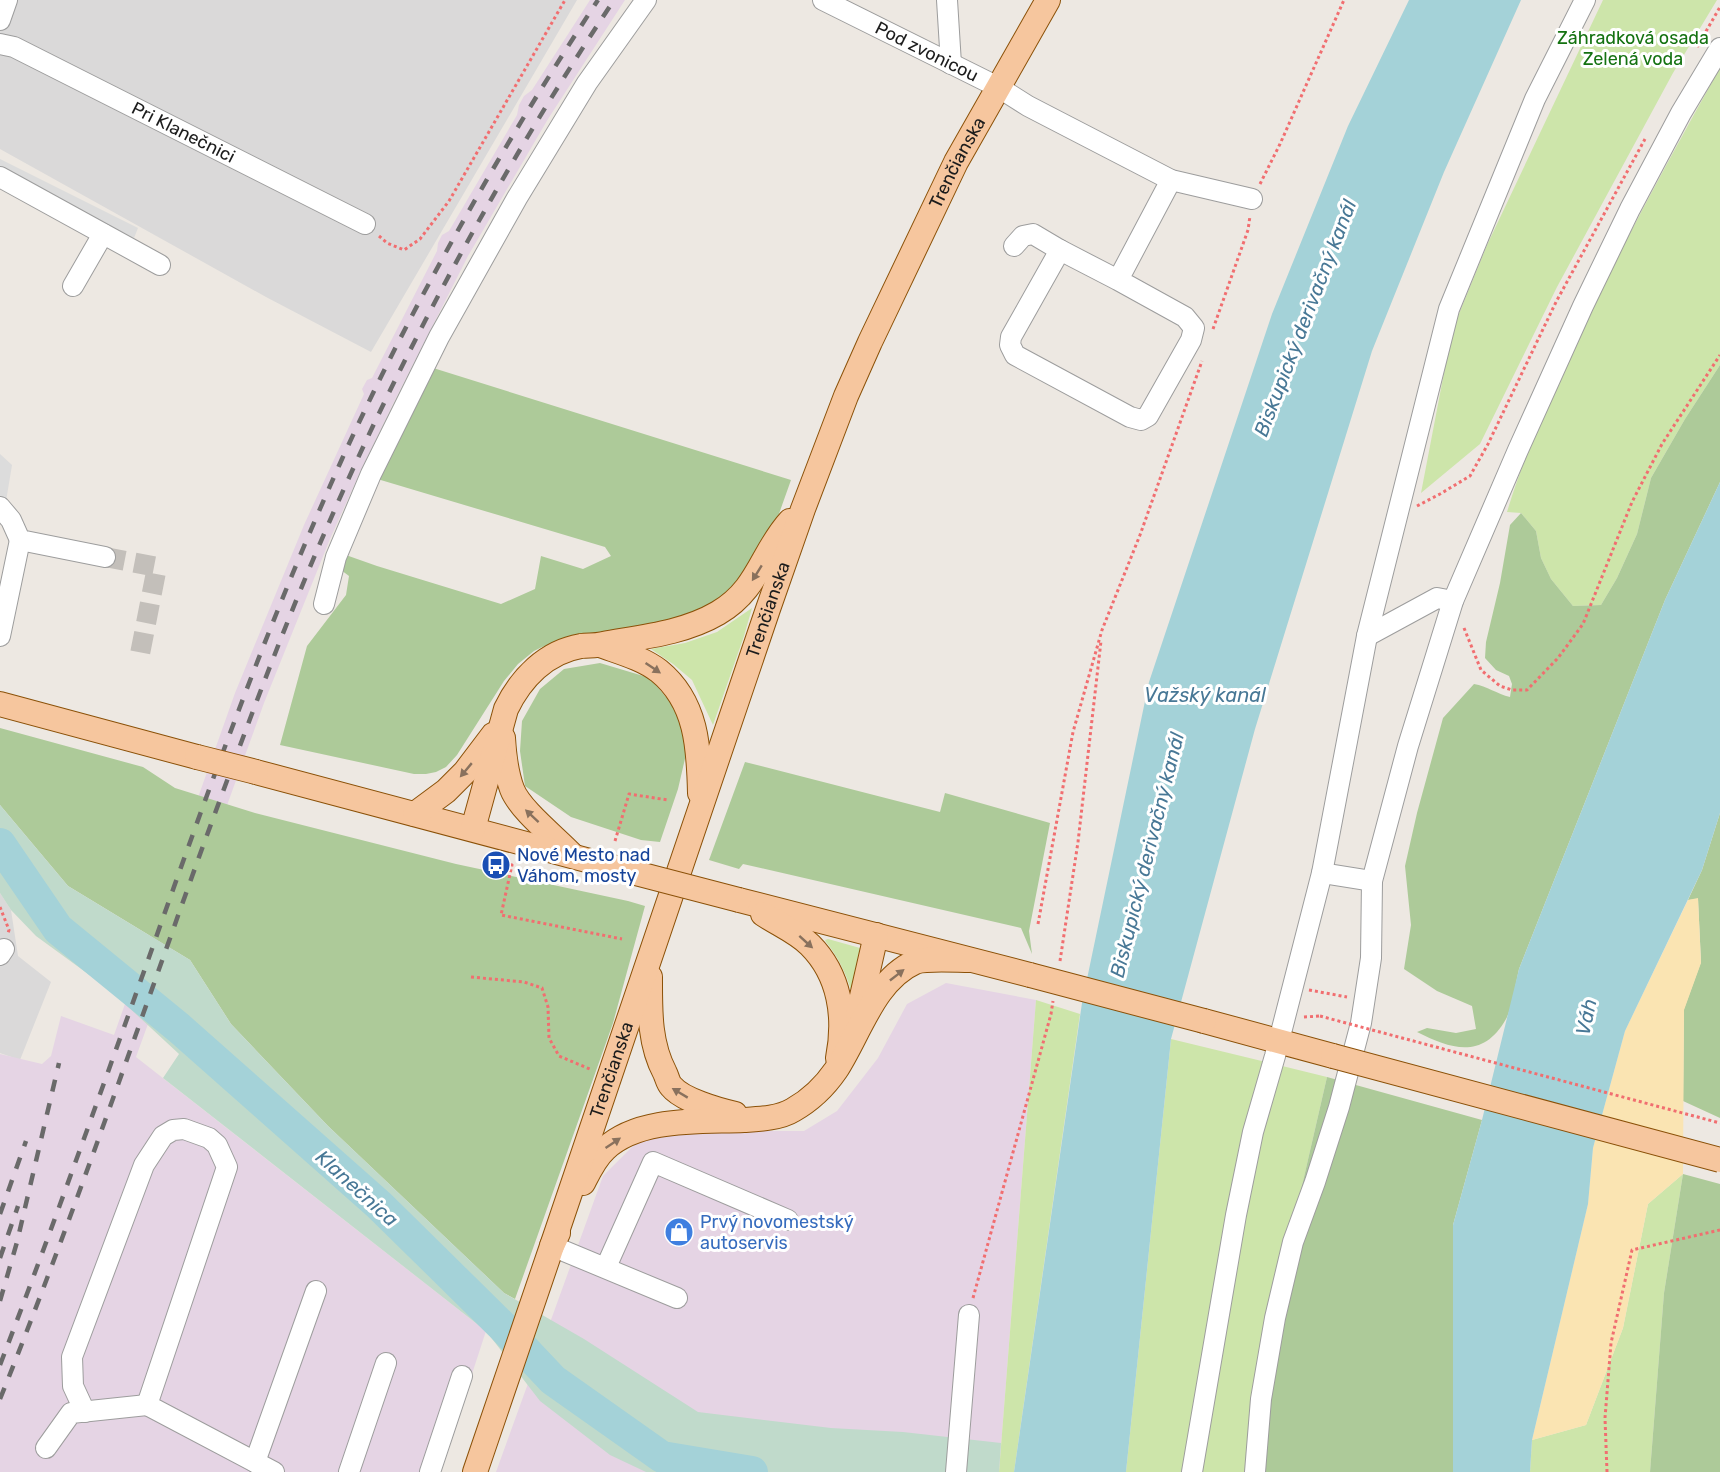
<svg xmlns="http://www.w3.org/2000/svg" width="1720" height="1472" viewBox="0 0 1720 1472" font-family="Rubik,sans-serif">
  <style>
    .residential { fill: #dad9d9 }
    .industrial { fill: #e5d4e4 }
    .grass { fill: #cde5aa }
    .forest { fill: #adca99 }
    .wetland { fill: #c0dacb }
    .sand { fill: #fae4b2 }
    .parking { fill: #dcdcdc }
    .water { fill: #a4d2d8 }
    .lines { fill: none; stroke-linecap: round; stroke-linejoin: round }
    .river { stroke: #a4d2d8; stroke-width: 32 }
    .minor-tunnel { stroke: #c3bfba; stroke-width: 20; stroke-dasharray: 20 10; stroke-linecap: butt }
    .minor-casing { stroke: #9d9d9d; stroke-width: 22 }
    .major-casing { stroke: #8b5108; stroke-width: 26 }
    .path { stroke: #f16e70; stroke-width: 3; stroke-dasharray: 3 3; stroke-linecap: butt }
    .minor { stroke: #fff; stroke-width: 20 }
    .major { stroke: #f6c69e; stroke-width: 24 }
    .rail { stroke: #6a6a6a; stroke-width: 4.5; stroke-dasharray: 12 12; stroke-linecap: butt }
    .major-bridge-casing { stroke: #8b5108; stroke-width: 26; stroke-linecap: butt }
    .path-bridge { stroke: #f16e70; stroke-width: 3; stroke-dasharray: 3 3; stroke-linecap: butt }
    .major-bridge { stroke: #f6c69e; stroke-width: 24 }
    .oneway { fill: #89715d }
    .labels { text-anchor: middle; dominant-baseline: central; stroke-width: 6; stroke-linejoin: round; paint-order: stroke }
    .park-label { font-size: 18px; fill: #147211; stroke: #fff }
    .street-label { font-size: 18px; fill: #1c1c1c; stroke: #fff }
    .transit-label { font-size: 18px; fill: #164399; stroke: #fff; text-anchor: start }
    .shop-label { font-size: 18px; fill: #366cbe; stroke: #fff; text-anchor: start }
    .water-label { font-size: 20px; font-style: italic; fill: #487896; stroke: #fff }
  </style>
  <rect width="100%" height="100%" fill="#ede8e2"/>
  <path class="residential" d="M0,0H577L371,352L266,297L0,149Z
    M0,893L11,910L18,956L51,982L20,1060L0,1053Z"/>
  <path class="industrial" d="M590,0H625L548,119L468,256L393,404L361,470L330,539L264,703L136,1057L486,1331L440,1472H0V1054L42,1064L51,1056L61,1016L114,1035L235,693L304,525L364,394L362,389L367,380L372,378L437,251L438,243L442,235L449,231L517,115L519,105L524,96L532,90Z
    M946,983L1036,1000L999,1472H496L603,1176L643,1136L699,1131H804L837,1111L878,1058L907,1004Z"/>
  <path class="grass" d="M1603,0H1717L1673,73L1557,287L1480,444L1421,493L1452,331L1487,245Z
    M1720,68V365L1685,419L1651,478L1637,534L1617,578L1601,605L1573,606L1551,579L1541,558L1536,531L1521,513L1507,512C1522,462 1543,415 1564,368C1611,265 1665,166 1720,68Z
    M752,608L744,636L713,725L692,680L673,664L651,649L685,643L717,632Z
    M828,939L860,948L851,990C845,971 838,957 826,942L825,940Z
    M1036,1000L1080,1014L1014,1472H999Z
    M1171,1039L1327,1077L1270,1325L1255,1472H1126Z
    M1683,1174L1664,1293L1650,1472H1530L1532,1440L1586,1425L1623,1328L1648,1204Z"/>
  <path class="forest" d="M1720,365V482L1665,600L1519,969C1516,982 1512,1009 1506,1019C1483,1060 1451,1049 1417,1032L1427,1028L1456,1033L1476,1029L1472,1006L1437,991L1404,969L1411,925L1405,866L1417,813L1443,718L1474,684C1487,686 1497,694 1510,697L1512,684L1509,676L1496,670L1485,658L1486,642L1500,583L1510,525L1521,513L1536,531L1541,558L1551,579L1573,606L1601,605L1617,578L1637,534L1651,478L1685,419Z
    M430,367L791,480L775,525L753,572L688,622L572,638L542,647L534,651L518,664L504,681L457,755L446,767L436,772L426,774H414L280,745L307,646L346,595L349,576L341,570L343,554L377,566L501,604L535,589L541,556L583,569L611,556L605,547L374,478Z
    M600,663L650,678L676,709L687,750L678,789L660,842L641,840L571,817L525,786L520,751L522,721L540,689L564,669Z
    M0,728L143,767L175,788L255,813L456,864L628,901L645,906L613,1023L515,1299L504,1293L328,1126L231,1024L190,960L68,886L0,805Z
    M745,762L940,812L945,793L1050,823L1029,931L1032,954L1021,928L743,864L739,869L709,860Z
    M1720,813V1118L1683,1101L1684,1009L1701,962L1698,899L1688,900L1702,870Z
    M1327,1077L1482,1120L1453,1225V1472H1255L1270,1325Z
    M1683,1174L1720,1184V1472H1650L1664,1293Z"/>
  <path class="wetland" d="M0,805L68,886L190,960L231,1024L328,1126L504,1293L584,1339L698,1412L831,1428L903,1432L1001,1443L999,1472H646L610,1455L540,1401L486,1331L163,1078L179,1054L110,990L36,936L11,910L0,893Z"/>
  <path class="sand" d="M1698,898L1701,963L1684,1010L1683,1174L1648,1204L1623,1328L1586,1425L1532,1440L1588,1204L1593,1148L1625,1031L1688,900Z"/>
  <path class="parking" d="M0,159L138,228L134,238L0,171Z
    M0,454L12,465L2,525H0Z"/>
  <path class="water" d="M1409,0H1521L1444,172L1372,351L1255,729L1171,1039L1126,1472H1014L1082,1003L1149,682L1272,314L1348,126Z
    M1720,482V813L1702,870L1625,1031L1593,1148L1588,1204L1532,1440L1530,1472H1453V1225L1482,1120L1519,969L1665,600Z"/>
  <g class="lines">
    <path class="river" d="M0,844L58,929L179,1028L379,1205L500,1324L553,1380L662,1457L752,1472"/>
    <path class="minor-tunnel" d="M105,557L157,567L139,659"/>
    <g class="minor-casing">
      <g id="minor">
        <path id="s1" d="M823,0L998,87L1028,106L1171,180L1252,199"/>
        <path d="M947,0L951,64"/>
        <path d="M0,20L7,0"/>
        <path id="s2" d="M0,44L14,47L365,224"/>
        <path d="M0,177L160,265"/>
        <path d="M1014,246L1023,236L1033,234L1060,250"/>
        <path d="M1118,280L1060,250L1011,337L1010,345L1015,355L1130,417L1141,420L1148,416L1191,340L1194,328L1185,317L1118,280L1171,180"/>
        <path d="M73,286L103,234"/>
        <path d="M0,507L11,520L20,540L105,557"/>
        <path d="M324,604L336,557L371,474L439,337L517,198L587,83L646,0"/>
        <path d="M0,636L20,540"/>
        <path d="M1367,636L1437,598L1453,601"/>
        <path d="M1322,873L1372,881"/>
        <path d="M0,955L4,949"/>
        <path d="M552,1246L677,1298"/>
        <path d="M606,1267L653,1162L788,1220"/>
        <path d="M85,1412L73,1386L72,1357L144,1165L163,1136L173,1130L184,1129L209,1138L217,1145L227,1167L147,1405L274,1472"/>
        <path d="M46,1448L71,1413L147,1405"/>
        <path d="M255,1462L316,1291"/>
        <path d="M349,1472L386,1363"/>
        <path d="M430,1472L462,1376"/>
        <path d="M956,1472L969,1315"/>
        <path d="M1192,1472L1236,1215L1253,1132L1275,1056L1322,873L1367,636L1449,309L1535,99L1585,0"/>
        <path d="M1255,1472L1261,1399L1275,1318L1293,1242L1315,1182L1339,1107L1361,1023L1371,958L1372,881L1408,746L1453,601L1518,450L1583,306L1630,209L1681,113L1720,48"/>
      </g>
    </g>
    <g class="major-casing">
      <g id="major">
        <path d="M600,645C619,652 642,658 659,671C697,702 699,748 700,793"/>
        <path d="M0,704L197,757"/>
        <path d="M503,738C504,755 506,773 512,789C520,810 556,838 572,855"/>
        <path d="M256,772L620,869"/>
        <path d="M415,814L446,791L465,772L493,735"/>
        <path d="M473,829L506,709C521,678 546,652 581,646C588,645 596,646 603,644C642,637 684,633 718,613C759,589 761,553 790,521"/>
        <path d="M739,900L1030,975"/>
        <path d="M763,914C778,924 797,932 810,945C840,975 846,1017 838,1058"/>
        <path d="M650,977C650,1010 649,1043 665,1073C667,1077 668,1083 671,1086C682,1100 718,1110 735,1114"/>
        <path d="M858,1014L876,935"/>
        <path d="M1204,1021L1333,1056"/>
        <path d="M583,1183C589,1171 595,1158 605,1149C639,1117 701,1122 744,1120C760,1119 780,1118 793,1110C809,1101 825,1086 836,1070C859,1035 874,980 915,962C925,958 956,960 969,960"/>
        <path id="s3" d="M552,1246L768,609L803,509L846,396L870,342L956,162L1048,0"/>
        <path d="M475,1472L552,1246L558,1233"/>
      </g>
    </g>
    <path class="path" d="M1697,47L1720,7
      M1260,184L1280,144L1344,0
      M379,236L387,243L404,250L420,239L449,201L565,0
      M1213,329L1248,230L1250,216
      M1417,506L1440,494L1470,476L1488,444L1556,302L1645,139
      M1464,628L1481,670L1500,686L1512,690H1527L1558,658L1583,624L1632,502L1662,444L1720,355
      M615,841L629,794L668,800
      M496,865L497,861L512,865L501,915L622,939
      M0,907L9,930L8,933
      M1038,924L1073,732L1102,630L1140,535L1202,361
      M1060,961L1078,842L1101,641
      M471,977L524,982L542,988L548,1007L549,1038L559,1056L592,1070
      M1309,990L1347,997
      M1304,1017L1320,1016
      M973,1298L1051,1014L1053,1001
      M1607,1472L1605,1418L1611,1343L1632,1250L1720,1230"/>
    <use href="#minor" class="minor"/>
    <use href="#major" class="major"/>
    <path class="rail" d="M0,1214L26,1141
      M0,1258L18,1206
      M0,1301L17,1242L59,1063
      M0,1365C51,1232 99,1097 147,963C207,793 268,623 342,459C415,299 502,146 598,0
      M0,1399C72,1220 134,1038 199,857C237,753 275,649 318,548C400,356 499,173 614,0"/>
    <g class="major-bridge-casing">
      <path id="major-bridge" d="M197,757L256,772
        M620,869L739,900
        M1030,975L1204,1021
        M1333,1056L1720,1160"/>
    </g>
    <path class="path-bridge" d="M1320,1016L1720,1123"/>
    <use href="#major-bridge" class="major-bridge"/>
  </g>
  <defs><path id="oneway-solid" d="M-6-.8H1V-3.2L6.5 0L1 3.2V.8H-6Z" transform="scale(1.5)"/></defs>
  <g class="oneway">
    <use href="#oneway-solid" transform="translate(757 573) rotate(122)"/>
    <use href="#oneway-solid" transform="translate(653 668) rotate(34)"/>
    <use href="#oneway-solid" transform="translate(466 770) rotate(130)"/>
    <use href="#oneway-solid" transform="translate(532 816) rotate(-137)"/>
    <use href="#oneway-solid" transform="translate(806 942) rotate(42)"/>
    <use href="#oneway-solid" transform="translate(897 975) rotate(-38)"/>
    <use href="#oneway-solid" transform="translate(680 1093) rotate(-149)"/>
    <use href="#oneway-solid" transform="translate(613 1143) rotate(-34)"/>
  </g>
  <defs>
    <g id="bus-disc" transform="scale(1.5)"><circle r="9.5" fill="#1a4fb4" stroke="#fff"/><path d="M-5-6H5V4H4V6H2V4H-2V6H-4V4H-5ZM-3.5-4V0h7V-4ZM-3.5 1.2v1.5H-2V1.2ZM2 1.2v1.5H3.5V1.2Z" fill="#fff"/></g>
    <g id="shop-disc" transform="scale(1.5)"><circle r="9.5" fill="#3f7fe0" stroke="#fff"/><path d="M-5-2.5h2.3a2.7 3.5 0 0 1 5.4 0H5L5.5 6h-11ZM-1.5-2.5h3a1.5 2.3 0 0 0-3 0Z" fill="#fff"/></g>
  </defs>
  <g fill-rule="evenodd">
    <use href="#bus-disc" x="496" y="865"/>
    <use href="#shop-disc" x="679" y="1232"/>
  </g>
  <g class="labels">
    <g class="park-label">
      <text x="1633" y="38">Záhradková osada<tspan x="1633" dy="21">Zelená voda</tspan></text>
    </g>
    <g class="street-label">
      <text stroke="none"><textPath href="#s1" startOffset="116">Pod zvonicou</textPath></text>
      <text stroke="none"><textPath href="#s2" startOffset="204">Pri Klanečnici</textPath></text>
      <text stroke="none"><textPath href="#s3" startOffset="1158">Trenčianska</textPath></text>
      <text stroke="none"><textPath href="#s3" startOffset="672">Trenčianska</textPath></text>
      <text stroke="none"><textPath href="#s3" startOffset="186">Trenčianska</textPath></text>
    </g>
    <g class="transit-label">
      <text x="517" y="855">Nové Mesto nad<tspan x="517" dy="21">Váhom, mosty</tspan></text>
    </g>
    <g class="shop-label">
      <text x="700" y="1222">Prvý novomestský<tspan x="700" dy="21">autoservis</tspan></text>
    </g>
    <g class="water-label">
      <text transform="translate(1305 318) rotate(-69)">Biskupický derivačný kanál</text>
      <text x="1205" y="695">Važský kanál</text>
      <text transform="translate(1147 855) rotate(-76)">Biskupický derivačný kanál</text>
      <text transform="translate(1586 1017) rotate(-78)">Váh</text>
      <text transform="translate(357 1188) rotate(42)">Klanečnica</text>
    </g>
  </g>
</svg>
